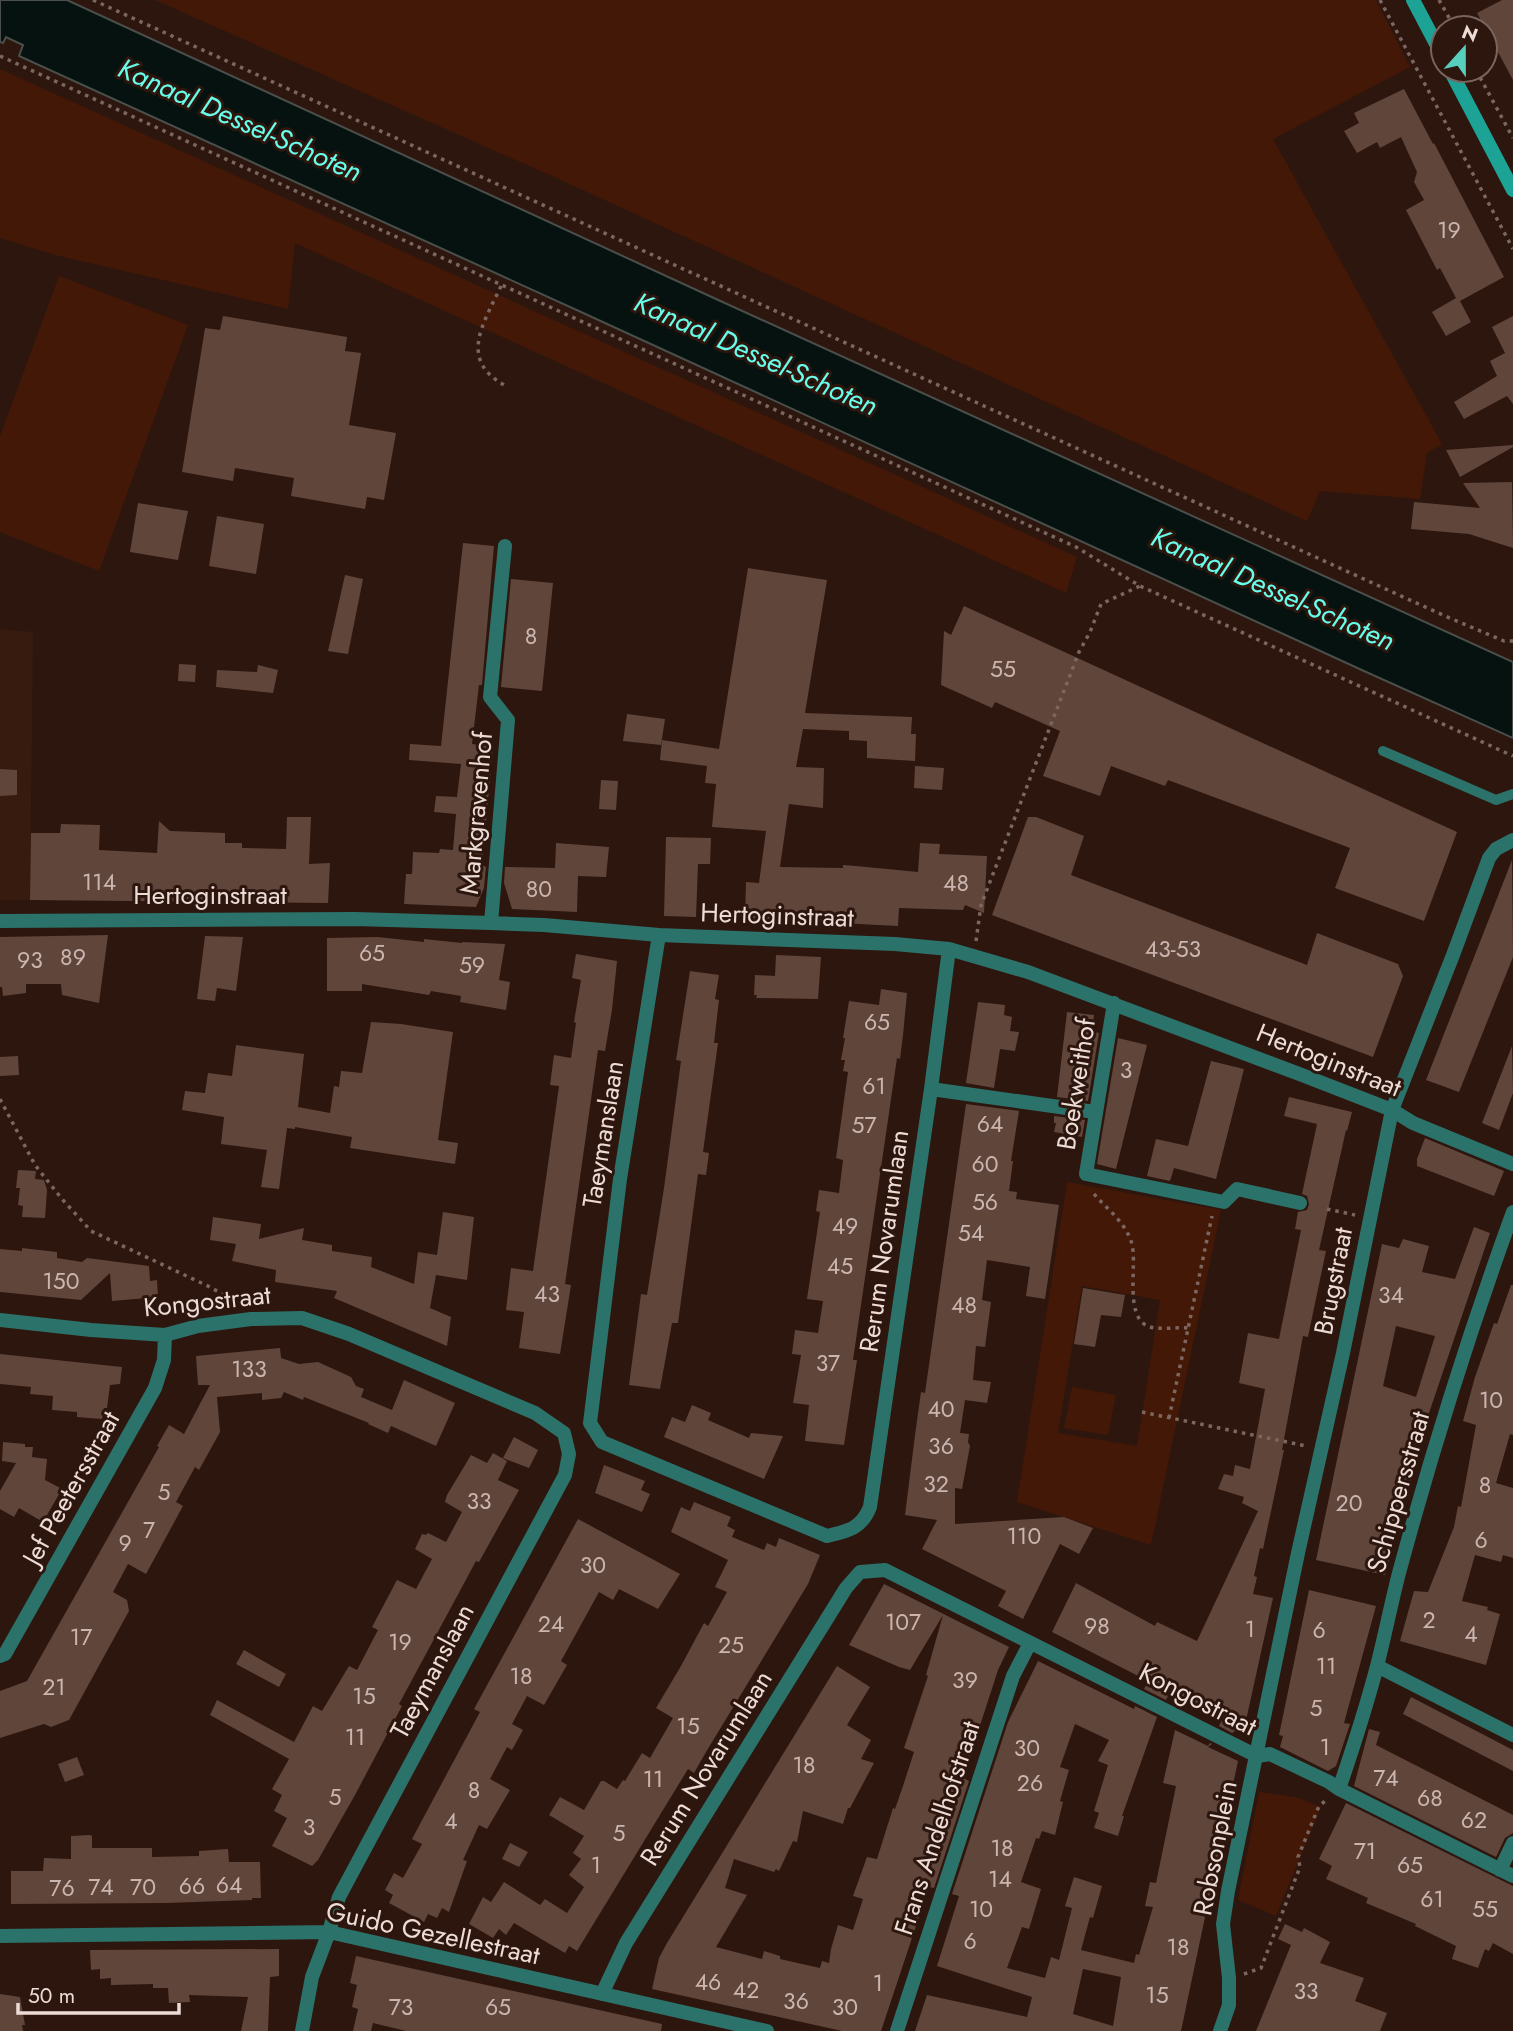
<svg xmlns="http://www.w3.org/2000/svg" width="1513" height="2031" viewBox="0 0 1513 2031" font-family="Jost,sans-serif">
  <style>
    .built { fill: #381b0f }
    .green { fill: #431806; fill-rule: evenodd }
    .water { fill: #051210; stroke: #4b4f4b; stroke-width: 2 }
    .building { fill: #60453b; fill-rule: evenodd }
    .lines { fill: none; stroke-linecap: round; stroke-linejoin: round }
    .path { stroke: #7c6760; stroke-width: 3.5; stroke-dasharray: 3.5 5; stroke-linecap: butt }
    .lane { stroke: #2b726a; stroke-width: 10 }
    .street { stroke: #2b726a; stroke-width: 14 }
    .secondary { stroke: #1da395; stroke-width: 14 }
    .labels { text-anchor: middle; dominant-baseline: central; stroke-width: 6; stroke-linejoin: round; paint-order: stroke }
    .number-label { font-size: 23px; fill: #cab6af }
    .street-label { font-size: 26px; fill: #eddcd6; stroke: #2d160e }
    .water-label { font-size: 28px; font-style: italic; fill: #68fdeb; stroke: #2d160e }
  </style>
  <rect width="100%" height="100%" fill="#2d160e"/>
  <path class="built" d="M0,629L33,632L30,900H0Z"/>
  <path class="green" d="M155,0H1376L1410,67L1273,139L1442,444L1427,453L1420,499L1320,491L1307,521L552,176Z
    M0,69L1077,557L1066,593L295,243L288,309L55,255L0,238Z
    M59,276L188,325L99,571L0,532V436Z
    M1067,1182L1221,1210L1151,1545L1017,1502ZM1082,1286L1160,1300L1137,1446L1058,1433Z
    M1072,1387L1116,1395L1108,1435L1064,1428Z
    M1259,1792L1296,1797L1321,1807L1276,1916L1238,1900Z"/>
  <path class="water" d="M0,0H67L716,299L1513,662V738L1364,671L581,312L19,56L23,45L6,37L3,43L0,42Z"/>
  <path class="building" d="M1502,0H1513V80L1477,13Z
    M1404,89L1433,144L1434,143L1504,277L1460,301L1471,322L1446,336L1432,312L1456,298L1440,268L1437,270L1406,210L1424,200L1414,182L1417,172L1401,137L1380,148L1377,142L1357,153L1344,131L1359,123L1354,113Z
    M223,316L347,337L345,351L361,353L349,425L396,433L384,500L367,497L365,509L291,496L294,478L235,468L233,481L182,472L205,328L220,330Z
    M1513,316V404L1507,396L1464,419L1454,402L1497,376L1490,361L1505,353L1492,327Z
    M1513,445V447L1460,477L1446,450Z
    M1512,482L1513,548L1469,534L1411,529L1414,502L1480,508L1463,483Z
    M138,503L188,511L178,560L130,552Z
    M217,516L264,524L256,574L209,566Z
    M463,543L494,546L482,685H479L472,744L493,747L482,865L486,867L484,888L476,907L404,904L406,874H412L413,852L439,853L440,849L453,850L456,814L434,812L436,796L457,797L461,764L409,760L410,744L441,746Z
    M748,568L827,580L805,713L912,717L911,734H916L915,761L867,758V741L849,740V731L803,729L796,767L824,768L823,808L789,804L780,867L843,868V865L856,866L918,872L920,843L940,844L939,854L987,856L984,913L965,905L963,910L899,908L898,926L745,918L746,882L759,883L766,831L712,827L716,784L705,783L707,766L660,760L662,740L719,749Z
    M345,575L363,579L348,654L328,651Z
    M511,579L553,583L542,691L501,687Z
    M964,606L1457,832L1424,921L1335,888L1350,848L1168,780L1165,786L1111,766L1100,796L1043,776L1060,731L995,702L992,708L941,685L944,631L951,635Z
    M179,664L196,665L195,682L178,681Z
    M258,665L278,670L273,693L216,687L217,670L257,672Z
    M627,714L665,719L661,745L623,741Z
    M915,766L944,768L942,790L914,788Z
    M0,769L17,770V795L0,796Z
    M601,780L618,781L616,810L599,809Z
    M287,817H311L309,864L330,863L328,903L30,900L31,833H60L61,824L100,825L99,850L157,853L159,821L170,831L225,833V843H242V848L286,849Z
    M1028,817H1036L1084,836L1071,875L1307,965L1317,933L1398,964L1403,976L1373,1057L992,915Z
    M666,837L711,838L710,864H698L696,917L664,916Z
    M556,843L609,847L606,877L578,876L577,912L512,909L504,883L505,867L555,868Z
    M1512,860L1513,957L1459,1092L1426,1080Z
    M108,935L99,1003L62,995L61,984H26V993L3,996L2,987H0V937Z
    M205,936L243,937L236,991L217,988L215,1001L197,999Z
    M378,937L424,942V939L462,943V942L505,944L499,980L510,982L506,1010L460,1002L461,996L431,991L429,995L362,984V991H327V938Z
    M576,954L617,961L612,1010L605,1051L598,1050L565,1284L571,1285L560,1354L519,1348L524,1312L506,1310L511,1268L533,1271L559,1086L550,1085L554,1055L571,1058L576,1023L574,1022L581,980L572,978Z
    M776,955L821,957L818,999L756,998L757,995H754L755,975L775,976Z
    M690,971L719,975L715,999L719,1000L714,1043H718L703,1152L709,1153L706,1175L698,1174L678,1323H672L660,1389L629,1385L641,1294L647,1295L664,1188L681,1061L676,1060Z
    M881,989L907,993L903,1035L900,1059L897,1058L853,1360H857L844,1445L805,1441L809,1405L793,1403L801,1355L792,1354L795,1330L818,1333L823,1301L807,1299L820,1212L816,1211L819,1190L839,1193L843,1160L836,1158L848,1072L843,1071L845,1060H841L845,1038H843L849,1001L879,1005Z
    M978,1002L1005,1005L1004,1015L1012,1017L1010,1031L1019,1032L1015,1051L1000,1049L994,1088L966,1083Z
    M1067,1012L1094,1015L1092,1031L1099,1033L1088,1101L1057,1097Z
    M371,1022L401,1024L453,1032L438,1140L458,1143L455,1164L350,1148L352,1137L295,1127V1129L287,1128L279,1189L261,1187L267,1150L221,1144L224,1117L182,1110L185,1091L205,1093L208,1073L232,1076L236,1045L304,1054L298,1107L330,1113L334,1086L339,1087L341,1071L362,1073Z
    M1118,1038L1147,1045L1116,1169L1097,1164Z
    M1512,1046L1513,1093L1499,1130L1482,1123Z
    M18,1056L19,1075L0,1076V1057Z
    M1211,1061L1244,1069L1216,1179L1174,1168L1170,1181L1147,1176L1156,1139L1188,1146Z
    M1289,1097L1352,1112L1347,1131L1346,1130L1319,1250L1326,1251L1308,1337L1303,1336L1282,1450H1284L1263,1549L1260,1548L1254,1576L1257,1577L1253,1594L1273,1598L1245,1725L1232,1733L1219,1726L1223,1718L1170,1692L1166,1700L1144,1689L1148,1681L1052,1632L1076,1583L1155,1626L1157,1622L1197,1641L1258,1511L1242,1503L1244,1497L1218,1489L1224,1474L1233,1476L1235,1465L1250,1469L1265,1389L1239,1383L1248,1333L1279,1339L1301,1230L1295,1229L1298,1212L1307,1210L1309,1204L1307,1196L1302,1194L1317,1124L1284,1116Z
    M966,1104L1019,1111L1011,1161H1013L1009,1191L1017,1192L1016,1199L1059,1205L1045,1299L1026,1296L1030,1267L987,1260L982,1300L991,1302L985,1347L976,1346L973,1380L991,1382L987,1403L965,1400L960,1433L969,1434L968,1442L970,1446L962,1489L955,1488V1524L1064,1517L1093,1528L1079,1554L1060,1544L1023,1619L998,1606L1006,1591L922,1549L937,1520L905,1515L915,1435L921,1392L925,1393Z
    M1054,1116L1085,1120L1082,1137L1054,1132L1056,1123H1054Z
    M1425,1138L1504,1171L1494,1196L1417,1166V1159Z
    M18,1170L36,1171L35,1179L44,1180L47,1190L45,1218L22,1217L23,1206L18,1205L20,1188H16Z
    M443,1212L474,1217L467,1280L436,1275L430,1308L451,1317L447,1346L334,1298L337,1291L275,1282L276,1270L232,1261L236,1244L210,1240L213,1217L261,1224L259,1239L304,1228L302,1240L332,1245V1251L372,1257L371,1267L414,1284L418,1252L437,1255Z
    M1474,1227L1490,1233L1428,1416L1385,1575L1316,1560L1382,1244L1399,1248L1403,1239L1429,1246L1422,1272L1455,1279ZM1396,1326L1435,1336L1416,1397L1383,1386Z
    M22,1248L57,1252V1258L82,1262L87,1258L149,1266L150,1281L157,1280L158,1297L112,1301L110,1273L81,1300L0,1292V1249L22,1251Z
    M1511,1285H1513V1435L1510,1434L1496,1483L1513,1488V1558L1503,1555L1501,1562L1475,1555L1462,1601L1488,1607L1487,1610L1500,1614L1486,1665L1400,1641L1414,1591L1428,1592L1454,1527L1458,1506L1461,1507L1476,1425L1463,1421L1475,1377L1494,1323L1497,1324Z
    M1083,1288L1125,1295L1121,1317L1101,1315L1095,1347L1074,1344Z
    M280,1348L281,1358L299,1364L318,1362L351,1377L356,1386L364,1389L361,1397L392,1410L404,1380L455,1403L436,1446L391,1426L388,1433L368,1424L369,1423L304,1397L303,1400L284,1392L281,1398L262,1400V1393L217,1397L220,1432L199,1470L195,1467L176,1502L183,1506L146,1574L128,1564L113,1592L127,1600L129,1611L69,1720L51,1727L44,1724L0,1738V1691L27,1681L159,1447L157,1446L169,1425L184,1434L210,1385H198L196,1356Z
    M0,1354L122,1367L120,1384L110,1385L107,1408H104L102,1419L77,1417V1412L52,1410L53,1396L30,1394L31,1387L0,1384Z
    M692,1405L711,1413L708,1420L749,1438L751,1433L783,1436L764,1479L664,1437L672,1417L685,1422Z
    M514,1437L538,1450L529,1468L503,1458Z
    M3,1442L25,1444V1447H33L32,1457L47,1459L45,1480L62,1489L43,1522L19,1508L14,1517L0,1509V1491L16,1463L2,1461Z
    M493,1453L507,1461L498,1480L519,1490L479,1562L476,1561L399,1704L402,1706L355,1795L318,1860L312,1866L272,1846L287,1818L274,1811L282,1795L272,1789L289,1759L210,1715L217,1700L294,1742L313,1706L322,1711L349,1666L357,1670L378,1630L372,1627L397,1580L416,1589L432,1559L415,1549L422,1534L426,1535L428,1533L446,1542L462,1512L445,1502L447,1495L471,1455L487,1463Z
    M604,1465L645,1481L641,1490L650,1494L642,1512L595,1493Z
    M694,1502L731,1517L727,1526L735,1530L732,1537L764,1550L767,1543L776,1547L779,1538L820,1555L808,1584L706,1752L694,1773L688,1769L577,1951L569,1946L565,1953L514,1923L506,1935L499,1929L493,1938L469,1924L483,1897L491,1902L504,1882L540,1905L545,1899L567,1913L584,1887L569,1875L581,1859L573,1853L584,1836L549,1815L560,1797L584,1810L601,1781H604L617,1789L623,1780L625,1781L642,1753L650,1758L673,1718L656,1708L681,1666L704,1623L708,1626L727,1592L715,1587L728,1560L671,1532L681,1507L690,1511Z
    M578,1519L680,1574L658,1609L619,1589L613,1600L599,1592L561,1661L567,1665L544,1705L527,1696L512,1724L523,1730L512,1750L507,1747L490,1779L510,1790L487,1829L479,1825L463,1860L467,1861L449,1912L442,1908L437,1918L428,1914L424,1922L389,1903L393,1895L385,1890L394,1873L403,1878L422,1844L412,1839L480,1712L474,1709Z
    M884,1584L1009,1647L998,1670L963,1778L969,1781L934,1888L929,1887L881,2031H842L652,1989L659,1958L667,1943L837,1666L870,1687L847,1725L871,1740L861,1759L874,1763L850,1808H848L843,1824L803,1811L797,1842L793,1841L779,1871L776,1869L774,1872L734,1859L725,1888L747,1895L716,1947L762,1959L764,1951L780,1956V1959L820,1968L822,1961L829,1963L831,1949L838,1925L853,1930L863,1899L853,1896L867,1857L877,1859L893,1808L895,1809L903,1786L914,1752L904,1748L928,1676L926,1675L943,1615L910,1670L899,1667L849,1645Z
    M1309,1590L1376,1606L1344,1723L1350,1724L1336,1766L1328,1771L1280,1747L1283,1736L1279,1735Z
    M244,1650L286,1674L279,1687L236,1664Z
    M1038,1661L1134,1709L1135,1706L1157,1717L1122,1816H1124L1118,1836L1094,1828L1099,1813L1094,1811L1108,1765L1098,1761L1109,1740L1075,1724L1060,1767L1069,1770L1060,1801L1063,1802L1055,1835L1042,1831L1039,1839L1036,1838L1021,1882L1041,1889L1029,1929L1022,1927L1007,1968L1045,1978L1051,1957L1059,1960L1072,1908L1065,1906L1074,1877L1102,1886L1093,1918L1090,1917L1081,1950L1134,1963L1136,1954L1139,1955L1153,1907L1145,1906L1150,1882L1156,1883L1176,1786L1163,1783L1175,1730L1208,1746L1210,1743L1212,1744L1208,1747L1238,1761L1181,2031H915L927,1995L1027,2017L1032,1997L937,1966L959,1896L952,1894L1008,1722ZM1083,1969L1121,1977L1113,2026L1073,2014Z
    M1411,1697L1513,1750V1771L1403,1714Z
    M1369,1729L1380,1732L1376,1745L1513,1815V1833L1505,1838L1496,1857L1354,1786Z
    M77,1757L84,1775L65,1782L58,1764Z
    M1346,1803L1513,1886V1954L1493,1943L1489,1951L1485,1949L1478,1968L1452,1959L1456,1946L1415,1926L1416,1924L1366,1903L1368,1898L1326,1879L1332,1866L1319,1859Z
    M90,1835L92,1836V1848H152V1857L199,1856V1851L228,1849L229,1862H260L261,1898H252V1900L167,1903L11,1904V1871H43L44,1858L71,1859V1836Z
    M510,1843L528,1852L519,1867L502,1859Z
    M1285,1924L1302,1932L1304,1928L1330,1942L1320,1963L1364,1978L1355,2001L1387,2013L1380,2031H1256L1291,1945L1278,1939Z
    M279,1949V1976L270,1977L268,2031H241L248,1997L189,1995L190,2002L169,2003L168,1988H153V1984L111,1985V1978L100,1979V1969L91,1970L90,1950Z
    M356,1956L662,2024L661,2031H406L373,2023L371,2031H353L358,2009L352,2007L357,1985L350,1983Z
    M0,1994L20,1997L25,2025H22L23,2031H0Z"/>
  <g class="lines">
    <path class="path" d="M93,0L1445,616L1504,641H1513
      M1380,0L1513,249
      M1439,0L1455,28
      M0,56L1076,547L1140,586L1513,756
      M1476,70L1513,138
      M501,286C484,323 457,360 506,386
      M976,941L981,905L1079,652L1090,632L1101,604L1140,586
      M0,1099L35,1165L62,1199L91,1231L210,1287L239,1304
      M1094,1194C1107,1209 1124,1221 1131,1241C1139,1262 1122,1318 1150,1327C1161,1330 1176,1327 1188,1328
      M1327,1209L1355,1215
      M1142,1412L1306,1446
      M1169,1418L1212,1216
      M1244,1974L1261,1968L1300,1867L1298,1857L1319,1806L1325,1801"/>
    <path class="lane" d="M1383,751L1496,800L1513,794"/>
    <path class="street" d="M0,921L355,919L491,923L544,925L659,935L895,944L949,949L1028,972L1302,1075L1392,1110L1413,1123L1513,1164
      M491,923L508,720L490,697L505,546
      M659,935L620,1179L590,1423L602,1442L827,1536C848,1531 861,1529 870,1507L931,1089L949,949
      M1114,1003L1086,1174L1224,1202L1237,1189L1300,1203
      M931,1089L1095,1112
      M0,1320L91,1330L165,1335L198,1326L251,1319L302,1318L349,1334L535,1413L564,1433L569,1454L565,1475L339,1897L329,1932L312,1977L302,2031
      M0,1656L5,1654L155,1388L164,1360L165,1335
      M1377,1666L1513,1735
      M1339,1789C1353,1748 1366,1708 1377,1666C1385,1635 1391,1604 1399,1573C1432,1451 1470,1330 1513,1212
      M1500,1870L1513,1843
      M0,1936L329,1932L767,2031
      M602,1994L626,1943L846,1588L860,1572L885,1570L1257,1756L1270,1754L1329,1782L1339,1789L1513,1876
      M897,2031L1013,1676L1030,1643
      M1220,2031L1229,2005V1978L1223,1924L1228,1891L1298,1553L1343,1353L1392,1110L1453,955L1489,858L1496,849L1513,840"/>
    <path class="secondary" d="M1413,0L1443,57
      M1450,70L1513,190"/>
  </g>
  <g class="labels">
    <g class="number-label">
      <text x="1449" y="230">19</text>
      <text x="531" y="636">8</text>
      <text x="1003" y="669">55</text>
      <text x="99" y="882">114</text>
      <text x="956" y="883">48</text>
      <text x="539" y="889">80</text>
      <text x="1173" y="949">43-53</text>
      <text x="372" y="953">65</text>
      <text x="73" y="957">89</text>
      <text x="30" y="960">93</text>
      <text x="472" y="965">59</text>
      <text x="877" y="1022">65</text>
      <text x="1126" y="1070">3</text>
      <text x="874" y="1086">61</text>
      <text x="990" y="1124">64</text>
      <text x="864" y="1125">57</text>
      <text x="985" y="1164">60</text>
      <text x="985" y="1202">56</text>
      <text x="845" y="1226">49</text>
      <text x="971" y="1233">54</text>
      <text x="840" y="1266">45</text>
      <text x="61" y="1281">150</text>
      <text x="547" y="1294">43</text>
      <text x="1391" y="1295">34</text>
      <text x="964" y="1305">48</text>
      <text x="828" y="1363">37</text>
      <text x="249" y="1369">133</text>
      <text x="1491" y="1400">10</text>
      <text x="941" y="1409">40</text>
      <text x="941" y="1446">36</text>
      <text x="936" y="1484">32</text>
      <text x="1485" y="1485">8</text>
      <text x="164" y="1492">5</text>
      <text x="479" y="1501">33</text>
      <text x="1349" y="1503">20</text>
      <text x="149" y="1530">7</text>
      <text x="1024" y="1536">110</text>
      <text x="1481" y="1540">6</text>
      <text x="125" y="1543">9</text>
      <text x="593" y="1565">30</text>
      <text x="1429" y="1620">2</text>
      <text x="903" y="1622">107</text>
      <text x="551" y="1624">24</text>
      <text x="1097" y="1626">98</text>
      <text x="1250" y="1629">1</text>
      <text x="1319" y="1630">6</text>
      <text x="1471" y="1634">4</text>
      <text x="81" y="1637">17</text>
      <text x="400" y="1642">19</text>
      <text x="731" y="1645">25</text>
      <text x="1326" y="1666">11</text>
      <text x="521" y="1676">18</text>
      <text x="965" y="1680">39</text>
      <text x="54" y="1687">21</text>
      <text x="364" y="1696">15</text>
      <text x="1316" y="1708">5</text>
      <text x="688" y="1726">15</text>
      <text x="355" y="1737">11</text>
      <text x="1325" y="1747">1</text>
      <text x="1027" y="1748">30</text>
      <text x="804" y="1765">18</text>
      <text x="1386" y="1778">74</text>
      <text x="653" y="1779">11</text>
      <text x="1030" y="1783">26</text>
      <text x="474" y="1790">8</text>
      <text x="335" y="1797">5</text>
      <text x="1430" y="1798">68</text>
      <text x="1474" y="1820">62</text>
      <text x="451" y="1821">4</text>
      <text x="309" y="1827">3</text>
      <text x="619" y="1833">5</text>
      <text x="1002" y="1848">18</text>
      <text x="1365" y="1851">71</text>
      <text x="596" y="1865">1</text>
      <text x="1410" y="1865">65</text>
      <text x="1000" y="1879">14</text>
      <text x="229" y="1885">64</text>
      <text x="192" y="1886">66</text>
      <text x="101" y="1887">74</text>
      <text x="143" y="1887">70</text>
      <text x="62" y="1888">76</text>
      <text x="1432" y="1899">61</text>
      <text x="981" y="1909">10</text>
      <text x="1485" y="1909">55</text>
      <text x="970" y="1941">6</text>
      <text x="1178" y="1947">18</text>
      <text x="708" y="1982">46</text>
      <text x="878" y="1983">1</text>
      <text x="746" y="1990">42</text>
      <text x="1306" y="1991">33</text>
      <text x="1157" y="1995">15</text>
      <text x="796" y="2001">36</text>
      <text x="401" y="2007">73</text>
      <text x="498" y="2007">65</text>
      <text x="845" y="2007">30</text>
    </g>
    <g class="street-label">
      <text transform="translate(476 813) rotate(-85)">Markgravenhof</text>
      <text x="210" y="895">Hertoginstraat</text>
      <text transform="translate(777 915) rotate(2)">Hertoginstraat</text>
      <text transform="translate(1329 1060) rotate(22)">Hertoginstraat</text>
      <text transform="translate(1076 1084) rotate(-81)">Boekweithof</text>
      <text transform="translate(603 1134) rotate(-81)">Taeymanslaan</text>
      <text transform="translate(884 1241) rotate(-82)">Rerum Novarumlaan</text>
      <text transform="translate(1333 1281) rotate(-79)">Brugstraat</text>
      <text transform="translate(207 1301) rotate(-6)">Kongostraat</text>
      <text transform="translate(71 1488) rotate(-61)">Jef Peetersstraat</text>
      <text transform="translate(1398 1492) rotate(-74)">Schippersstraat</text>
      <text transform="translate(432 1671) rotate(-62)">Taeymanslaan</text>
      <text transform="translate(1198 1699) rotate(27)">Kongostraat</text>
      <text transform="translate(706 1768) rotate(-58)">Rerum Novarumlaan</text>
      <text transform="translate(937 1828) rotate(-72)">Frans Andelhofstraat</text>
      <text transform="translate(1215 1848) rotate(-79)">Robsonplein</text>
      <text transform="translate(433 1933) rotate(12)">Guido Gezellestraat</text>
    </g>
    <g class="water-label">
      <text transform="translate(240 120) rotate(24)">Kanaal Dessel-Schoten</text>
      <text transform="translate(756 354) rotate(24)">Kanaal Dessel-Schoten</text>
      <text transform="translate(1273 589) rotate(24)">Kanaal Dessel-Schoten</text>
    </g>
  </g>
  <g transform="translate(1464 49) rotate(21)"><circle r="33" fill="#2d160e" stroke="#7a655e" stroke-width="2"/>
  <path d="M0-5L12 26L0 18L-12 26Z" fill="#58cebf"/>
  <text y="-10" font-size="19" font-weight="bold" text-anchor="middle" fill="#eddcd6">N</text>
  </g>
  <path d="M18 2003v10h161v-10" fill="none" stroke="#eddcd6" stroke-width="3.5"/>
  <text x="28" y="2003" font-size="21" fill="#eddcd6" stroke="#2d160e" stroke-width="5" paint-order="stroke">50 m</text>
</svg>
